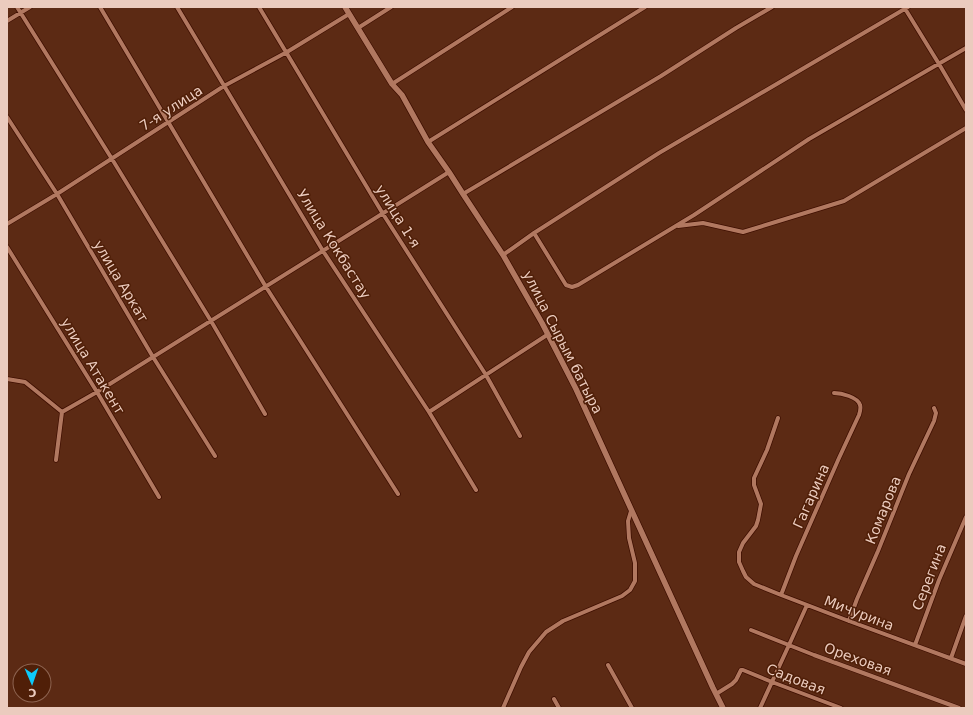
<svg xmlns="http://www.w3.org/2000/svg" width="973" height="715" viewBox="0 0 973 715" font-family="'DejaVu Sans',sans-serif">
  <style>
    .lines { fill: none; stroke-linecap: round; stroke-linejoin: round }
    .minor-casing { stroke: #3f0f00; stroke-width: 5.5 }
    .tertiary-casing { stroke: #3f0f00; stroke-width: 7 }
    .minor { stroke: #b17860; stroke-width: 4 }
    .tertiary { stroke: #b17860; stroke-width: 5.5 }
    .labels { text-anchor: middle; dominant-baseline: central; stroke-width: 3; stroke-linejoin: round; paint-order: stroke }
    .street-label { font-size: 14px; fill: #ebcbbe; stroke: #501f08 }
  </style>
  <rect width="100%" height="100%" fill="#5c2a14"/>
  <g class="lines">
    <g class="minor-casing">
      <path id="minor" d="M17,7L112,159L211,321L265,414
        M100,7L266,287L398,494
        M177,7L323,251L429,412L476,490
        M259,7L383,214L486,375L520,436
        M904,7L939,64L966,110
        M7,21L30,7
        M358,28L391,7
        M392,84L512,7
        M7,117L57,194L153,357L215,456
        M428,142L645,7
        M463,194L661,76L736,28L772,7
        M7,224L57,194L224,86L287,52L349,14
        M678,226L703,223L743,232L844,201L966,128
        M534,233L566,285L572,287L578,285L694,215L809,139L966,48
        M7,247L97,392L159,497
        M503,255L534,233L659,153L908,7
        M7,379L25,382L62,412
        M429,412L547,335
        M778,418L767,450L754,478V485L761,504L758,520L756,526L743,543L739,552V562L743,571L746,577L754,584L781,595L849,621L966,664
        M56,460L62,412L97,392L449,172
        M781,595L796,556L839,458L859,415C860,412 861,408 860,405C858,397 841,393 834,393
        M849,621L857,599L878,551L909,474L934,421L936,413L934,408
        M751,630L814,655L959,708
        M915,645L939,580L966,517
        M951,658L966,616
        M608,665L632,708
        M716,694L732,684L736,680L741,670H743L772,682L841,708
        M554,699L559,708
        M503,708L521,667L529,652L546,632L563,621L622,596L630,590L635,581V563L629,538L628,521L631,511
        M760,708L789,645L807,605"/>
    </g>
    <g class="tertiary-casing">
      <path id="tertiary" d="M345,7L392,84L402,95L428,142L449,172L463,194L503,255L542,323L576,389L713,688L723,708"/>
    </g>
    <use href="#minor" class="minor"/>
    <use href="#tertiary" class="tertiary"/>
  </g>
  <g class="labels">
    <g class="street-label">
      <text transform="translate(171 108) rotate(-33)">7-я улица</text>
      <text transform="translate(398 216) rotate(58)">улица 1-я</text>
      <text transform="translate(334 244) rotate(58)">Улица Кокбастау</text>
      <text transform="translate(121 281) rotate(59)">улица Аркат</text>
      <text transform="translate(563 342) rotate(63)">улица Сырым батыра</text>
      <text transform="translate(93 366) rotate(59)">улица Атакент</text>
      <text transform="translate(811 496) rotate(-66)">Гагарина</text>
      <text transform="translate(883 510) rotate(-68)">Комарова</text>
      <text transform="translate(929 577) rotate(-69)">Серегина</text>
      <text transform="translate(859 613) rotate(21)">Мичурина</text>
      <text transform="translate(858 659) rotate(20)">Ореховая</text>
      <text transform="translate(796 679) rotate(21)">Садовая</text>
    </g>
  </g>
  <rect width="973" height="715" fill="none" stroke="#ebcbbe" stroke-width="16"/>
  <g transform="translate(32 683) rotate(178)"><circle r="19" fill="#501f08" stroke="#8e6451"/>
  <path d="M0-3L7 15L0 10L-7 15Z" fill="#0dcafa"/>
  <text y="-6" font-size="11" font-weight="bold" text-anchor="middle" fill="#ebcbbe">С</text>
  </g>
</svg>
